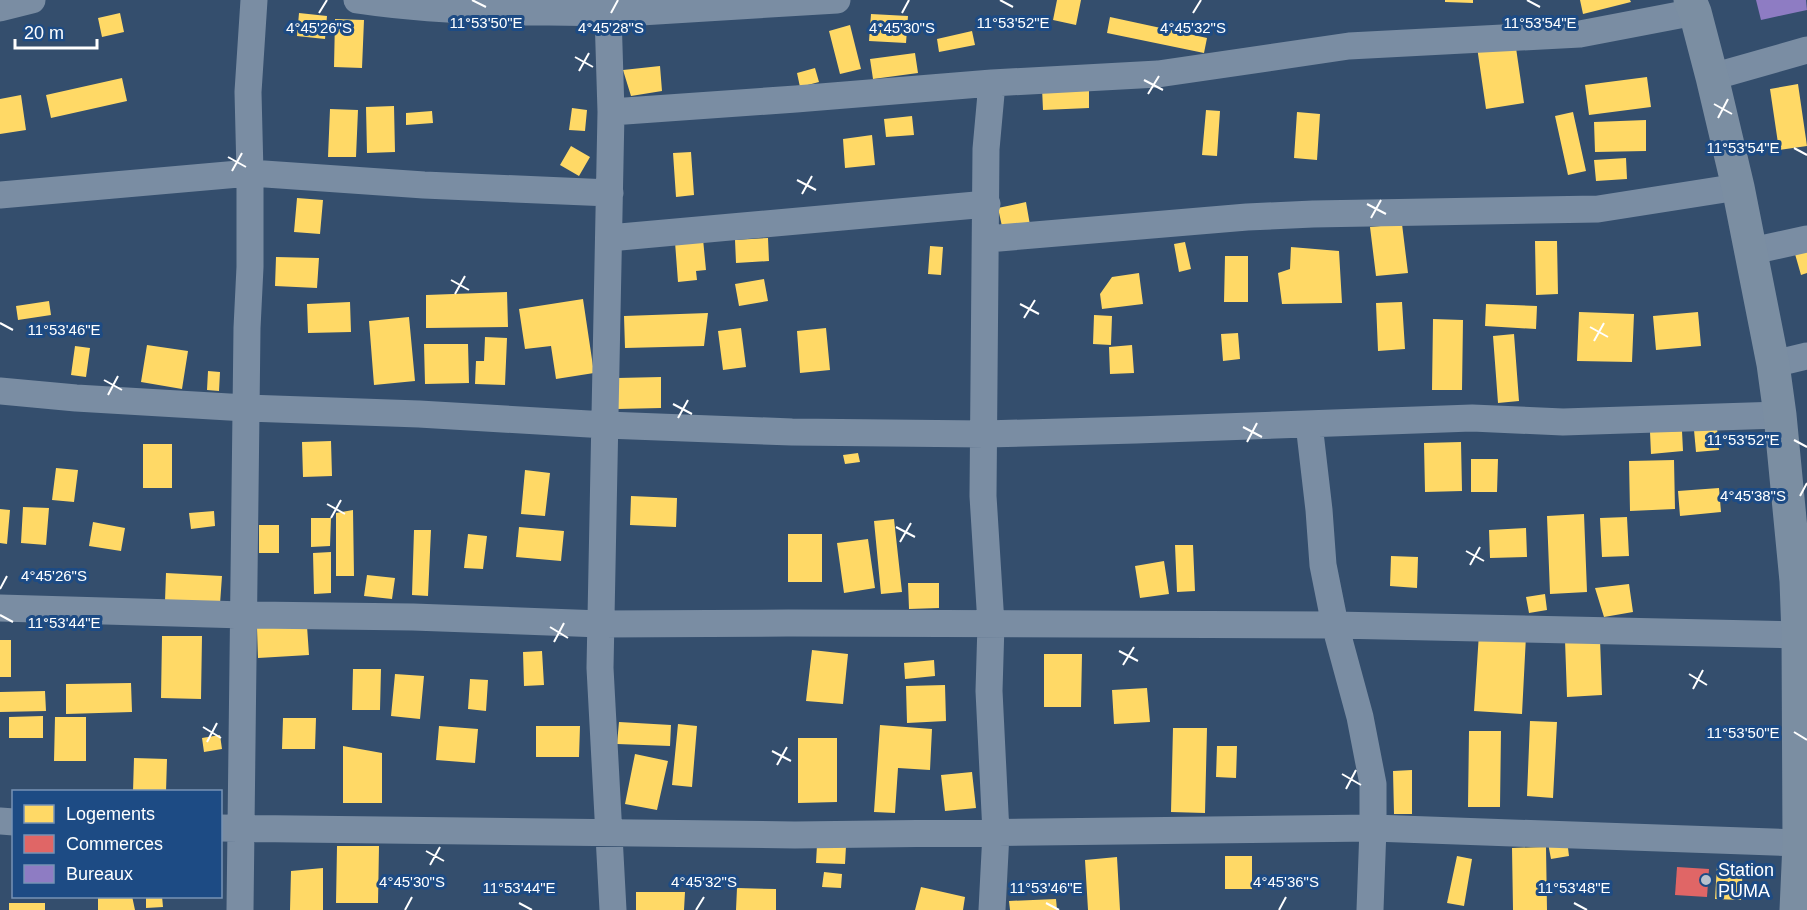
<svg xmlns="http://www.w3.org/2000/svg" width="1807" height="910" viewBox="0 0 1807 910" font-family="Helvetica,sans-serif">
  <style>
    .homes { fill: #ffd966 }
    .shops { fill: #e06666 }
    .offices { fill: #8e7cc3 }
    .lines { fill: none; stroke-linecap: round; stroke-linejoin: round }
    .street { stroke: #7a8da3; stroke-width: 27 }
    .highway { stroke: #7b8ea2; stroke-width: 33 }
    .ticks { fill: none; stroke: #fff; stroke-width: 2 }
    .poi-dot { fill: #b8c1cc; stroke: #1d4b84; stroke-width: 2 }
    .labels { text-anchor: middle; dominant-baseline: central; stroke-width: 6; stroke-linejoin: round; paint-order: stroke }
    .poi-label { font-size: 18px; fill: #fff; stroke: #1d4b84; text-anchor: start }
    .ticks-label { font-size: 15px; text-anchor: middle; fill: #fff; stroke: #1d4b84; stroke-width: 6; stroke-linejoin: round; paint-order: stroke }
  </style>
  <rect width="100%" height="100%" fill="#344e6d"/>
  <path class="homes" d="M1057,0H1081L1076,25L1053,20Z
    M1445,0H1473V3L1445,2Z
    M1580,0H1630L1631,2L1583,14Z
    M120,13L124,32L102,37L98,18Z
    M299,13L327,16L325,39L297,36Z
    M871,14L908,16L906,43L869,41Z
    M1110,17L1207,38L1204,53L1107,33Z
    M335,19L364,20L362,68L334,67Z
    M850,25L861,69L840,74L829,31Z
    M972,31L975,45L939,52L937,39Z
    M1515,41L1524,103L1486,109L1477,47Z
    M915,53L918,73L873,79L870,59Z
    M660,66L662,91L631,96L623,70Z
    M815,68L819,82L800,87L797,73Z
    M1647,77L1651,107L1589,115L1585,85Z
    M122,78L127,101L51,118L46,95Z
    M1798,84L1807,146L1779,150L1770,89Z
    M1089,86V108L1043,110L1042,88Z
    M21,95L26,130L0,134V99Z
    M394,106L395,152L367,153L366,107Z
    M572,108L587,110L585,131L569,130Z
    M330,109L358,110L356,157H328Z
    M1206,110L1220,111L1217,156L1202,155Z
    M432,111L433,123L406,125V113Z
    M1297,112L1320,114L1317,160L1294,158Z
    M1573,112L1586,171L1568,175L1555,116Z
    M912,116L914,135L886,137L884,119Z
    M1646,120V151L1595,152L1594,122Z
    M872,135L875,165L845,168L843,139Z
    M571,146L590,157L579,176L560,165Z
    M691,152L694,195L676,197L673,153Z
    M1626,158L1627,179L1596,181L1594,160Z
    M297,198L323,200L320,234L294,232Z
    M1026,202L1030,225L1003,231L998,208Z
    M1402,224L1408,273L1376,276L1370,227Z
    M768,238L769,261L736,263L735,240Z
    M703,239L706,270L696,271L697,280L678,282L675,242Z
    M1535,241H1557L1558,294L1536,295Z
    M1185,242L1191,269L1179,272L1174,244Z
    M930,246L943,247L941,275L928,274Z
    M1291,247L1339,251L1342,303L1282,304L1278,273L1290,269Z
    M1807,250V273L1801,275L1795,254Z
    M1225,256H1248V302H1224Z
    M276,257L319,258L317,288L275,286Z
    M1139,273L1143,304L1102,309L1100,294L1112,277Z
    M764,279L768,301L739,306L735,284Z
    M507,292L508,327L426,328V295Z
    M583,299L594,373L556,379L551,346L525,349L519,309Z
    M49,301L51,315L18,320L16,306Z
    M350,302L351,332L308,333L307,304Z
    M1402,302L1405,349L1378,351L1376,303Z
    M1486,304L1537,306L1536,329L1485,326Z
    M1579,312L1634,314L1632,362L1577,361Z
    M1698,312L1701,346L1656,350L1653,316Z
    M708,313L704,346L625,348L624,316Z
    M1094,315L1112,316L1111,345L1093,344Z
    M409,317L415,381L374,385L369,321Z
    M1433,319L1463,320L1462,390H1432Z
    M741,328L746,367L723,370L718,331Z
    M826,328L830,370L800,373L797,331Z
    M1238,333L1240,359L1223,361L1221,334Z
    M1514,334L1519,401L1498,403L1493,336Z
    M485,337L507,338L505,385L475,384L476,361H484Z
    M424,344H468L469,383L425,384Z
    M147,345L188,351L182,389L141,382Z
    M1132,345L1134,373L1110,374L1109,347Z
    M75,346L90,348L86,377L71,375Z
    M208,371L220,372L219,391L207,390Z
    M661,377V408L617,409V378Z
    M1717,428L1719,450L1696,452L1694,430Z
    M1682,431L1683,451L1651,454L1650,432Z
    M331,441L332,476L303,477L302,442Z
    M1461,442L1462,491L1425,492L1424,443Z
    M143,444H172V488H143Z
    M858,453L860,462L845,464L843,455Z
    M1471,459H1498L1497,492H1471Z
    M1674,460L1675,509L1630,511L1629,461Z
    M56,468L78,470L74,502L52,500Z
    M525,470L550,473L545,516L521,514Z
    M1719,488L1721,512L1680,516L1678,491Z
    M631,496L677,498L676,527L630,525Z
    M23,507L49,508L46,545L21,543Z
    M0,509L10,510L7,544L0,543Z
    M353,510L354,576H336V513Z
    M214,511L215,526L191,529L189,513Z
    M1584,514L1587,592L1550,594L1547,516Z
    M1627,517L1629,556L1602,557L1600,518Z
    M311,518H331L330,546L311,547Z
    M894,519L902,592L881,594L874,521Z
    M93,522L125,528L121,551L89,546Z
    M259,525H279V553H259Z
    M519,527L564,531L561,561L516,557Z
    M1526,528L1527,557L1490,558L1489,530Z
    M414,530H431L428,596L412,595Z
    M468,534L487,536L483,569L464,568Z
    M788,534H822V582H788Z
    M868,539L875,588L844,593L837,543Z
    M1175,545H1193L1195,591L1177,592Z
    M331,552V593L314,594L313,553Z
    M1391,556L1418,557L1417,588L1390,586Z
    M1164,561L1169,594L1140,598L1135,566Z
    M166,573L222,576L220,604L165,601Z
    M367,575L395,578L392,599L364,596Z
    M908,583H939V608L909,609Z
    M1629,584L1633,612L1604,617L1595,588Z
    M1545,594L1547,610L1529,613L1526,597Z
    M307,626L309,655L258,658L257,628Z
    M1479,633L1526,636L1522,714L1474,711Z
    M162,636H202L201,699L161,698Z
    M1600,639L1602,695L1567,697L1565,640Z
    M0,640H11V677H0Z
    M812,650L848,654L843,704L806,701Z
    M542,651L544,685L524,686L523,652Z
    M1044,654H1082L1081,707H1044Z
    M934,660L935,676L905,679L904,663Z
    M353,669H381L380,710H352Z
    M395,674L424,676L420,719L391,716Z
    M470,679L488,680L486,711L468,709Z
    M131,683L132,712L66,714V684Z
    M945,685L946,721L907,723L906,686Z
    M1147,688L1150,722L1114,724L1112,690Z
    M45,691L46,711L0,712V692Z
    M43,716V738H9V717Z
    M55,717H86V761H54Z
    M283,718H316L315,749H282Z
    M1530,721L1557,722L1553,798L1527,796Z
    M619,722L671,725L670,746L617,744Z
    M678,724L697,726L692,787L672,785Z
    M880,725L932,729L930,770L898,768L895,813L874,812Z
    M439,726L478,729L475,763L436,760Z
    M536,726H580L579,757H536Z
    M1173,728H1207L1205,813L1171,812Z
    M1469,731H1501L1500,807H1468Z
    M220,735L222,749L204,752L202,738Z
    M798,738H837V802L798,803Z
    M343,746L382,753V803H343Z
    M1217,746H1237L1236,778L1216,777Z
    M635,754L668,761L657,810L625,804Z
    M134,758L167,759L166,792H133Z
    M1412,770V814H1394L1393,771Z
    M972,772L976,808L945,811L941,775Z
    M1567,840L1569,856L1551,859L1548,843Z
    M817,845L846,846L845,864L816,863Z
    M337,846H379L378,903H336Z
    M1546,847L1547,910H1513L1512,848Z
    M1225,856H1252V889H1225Z
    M1457,856L1472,859L1464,906L1447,903Z
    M1117,857L1120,910H1088L1085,860Z
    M1717,865L1743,866L1741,900L1715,899Z
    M323,868V910H290L291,871Z
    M824,872L842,874L841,888L822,887Z
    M921,887L965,897L963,910H915Z
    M737,888L776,889V910H736Z
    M636,892H685L684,910H636Z
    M98,896H132L135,910H98Z
    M146,896H162L163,907L146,908Z
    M1056,899L1057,910H1010L1009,901Z
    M9,903H45V910H9Z"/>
  <path class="shops" d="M1677,867L1709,869L1707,897L1675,895Z"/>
  <path class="offices" d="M1756,0H1806L1807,10L1761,20Z"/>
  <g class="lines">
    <path class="street" d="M357,0C411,8 465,11 520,12C549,12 579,11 608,14L837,0
      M609,0L608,14L611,112L600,668L613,910
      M0,8L32,0
      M1712,77L1807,50
      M611,112L796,99L992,83L1158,74L1349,46L1580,34L1695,12
      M0,195L250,173L424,185L610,193
      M609,238L987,204
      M987,239L1247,217L1313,214L1598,209L1738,187
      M1752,251L1807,239
      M1773,364L1807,356
      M0,391L76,398L246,408L419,414L606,425L792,432L985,434L1136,430L1472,418L1563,422L1780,415
      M1309,424L1319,510L1323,565L1335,625L1360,717L1373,784V828L1370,910
      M0,608L244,615L413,617L601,624L788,623L1335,625L1807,635
      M0,821L14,822
      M220,828L795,835L1373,828L1799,843
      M240,910L247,328L250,267V173L248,92L254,0
      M992,910L996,833L989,691L991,624L983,496L986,149L992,83"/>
    <path class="highway" d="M1690,0L1695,12L1712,77L1738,187L1773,364L1780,415L1796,581L1798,636L1799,843L1796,910"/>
  </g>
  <path class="ticks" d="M472,0L486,7M1000,0L1013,7M1527,0L1540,7M319,13L327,0M611,13L618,0M902,13L909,0M1193,13L1201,0M575,57L593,67M579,71L589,53M1144,80L1163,90M1148,94L1159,76M1714,104L1732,114M1718,118L1728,99M1794,148L1807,155M228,157L246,167M232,171L242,153M797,180L816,190M802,194L812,176M1367,204L1386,214M1371,218L1381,200M451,280L469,290M455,294L465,276M1020,304L1039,314M1024,318L1035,300M0,323L13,330M1590,327L1608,337M1594,341L1604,323M104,380L122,390M108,395L118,376M673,404L692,414M678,418L688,400M1243,427L1262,437M1794,440L1807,447M1247,442L1257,423M1800,496L1807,483M327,504L345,514M331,518L341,500M896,527L915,537M900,542L911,523M1466,551L1484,561M1470,565L1480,547M0,589L7,576M0,615L13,622M550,627L568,638M554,642L564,623M1119,651L1138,661M1123,665L1134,647M1689,674L1707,685M1693,689L1703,670M203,727L221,738M1794,732L1807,740M207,742L217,723M772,751L791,761M777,765L787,747M1342,774L1361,785M1346,789L1356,770M426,851L444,861M430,865L440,847M519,903L532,910M1046,903L1059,910M1574,903L1587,910M405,910L412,897M696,910L704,897M1279,910L1286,897"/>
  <circle class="poi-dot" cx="1706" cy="880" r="6"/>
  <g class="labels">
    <g class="poi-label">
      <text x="1718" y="870">Station<tspan x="1718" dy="21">PUMA</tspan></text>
    </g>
  </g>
  <g class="ticks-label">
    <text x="1540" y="28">11°53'54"E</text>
    <text x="486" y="28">11°53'50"E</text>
    <text x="1013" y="28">11°53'52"E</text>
    <text x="319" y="33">4°45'26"S</text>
    <text x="611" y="33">4°45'28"S</text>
    <text x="902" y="33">4°45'30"S</text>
    <text x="1193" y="33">4°45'32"S</text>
    <text x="1743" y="153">11°53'54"E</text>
    <text x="64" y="335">11°53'46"E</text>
    <text x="1743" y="445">11°53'52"E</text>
    <text x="1753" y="501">4°45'38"S</text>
    <text x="54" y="581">4°45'26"S</text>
    <text x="64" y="628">11°53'44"E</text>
    <text x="1743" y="738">11°53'50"E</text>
    <text x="412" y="887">4°45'30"S</text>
    <text x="704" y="887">4°45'32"S</text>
    <text x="1286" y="887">4°45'36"S</text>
    <text x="519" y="893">11°53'44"E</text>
    <text x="1046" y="893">11°53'46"E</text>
    <text x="1574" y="893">11°53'48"E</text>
  </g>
  <rect x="12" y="790" width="210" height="108" fill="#1d4b84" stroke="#7793b5" stroke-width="1.5"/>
  <rect x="24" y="805" width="30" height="18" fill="#ffd966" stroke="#7793b5" stroke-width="1.5"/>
  <text x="66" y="820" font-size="18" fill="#ffffff">Logements</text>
  <rect x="24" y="835" width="30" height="18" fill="#e06666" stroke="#7793b5" stroke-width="1.5"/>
  <text x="66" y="850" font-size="18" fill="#ffffff">Commerces</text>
  <rect x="24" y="865" width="30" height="18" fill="#8e7cc3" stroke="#7793b5" stroke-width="1.5"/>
  <text x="66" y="880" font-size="18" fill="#ffffff">Bureaux</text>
  <path d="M15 39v9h82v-9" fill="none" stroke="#ffffff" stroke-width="3"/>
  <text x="24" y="39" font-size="18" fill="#ffffff" stroke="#1d4b84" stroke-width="4.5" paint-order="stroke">20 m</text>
</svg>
